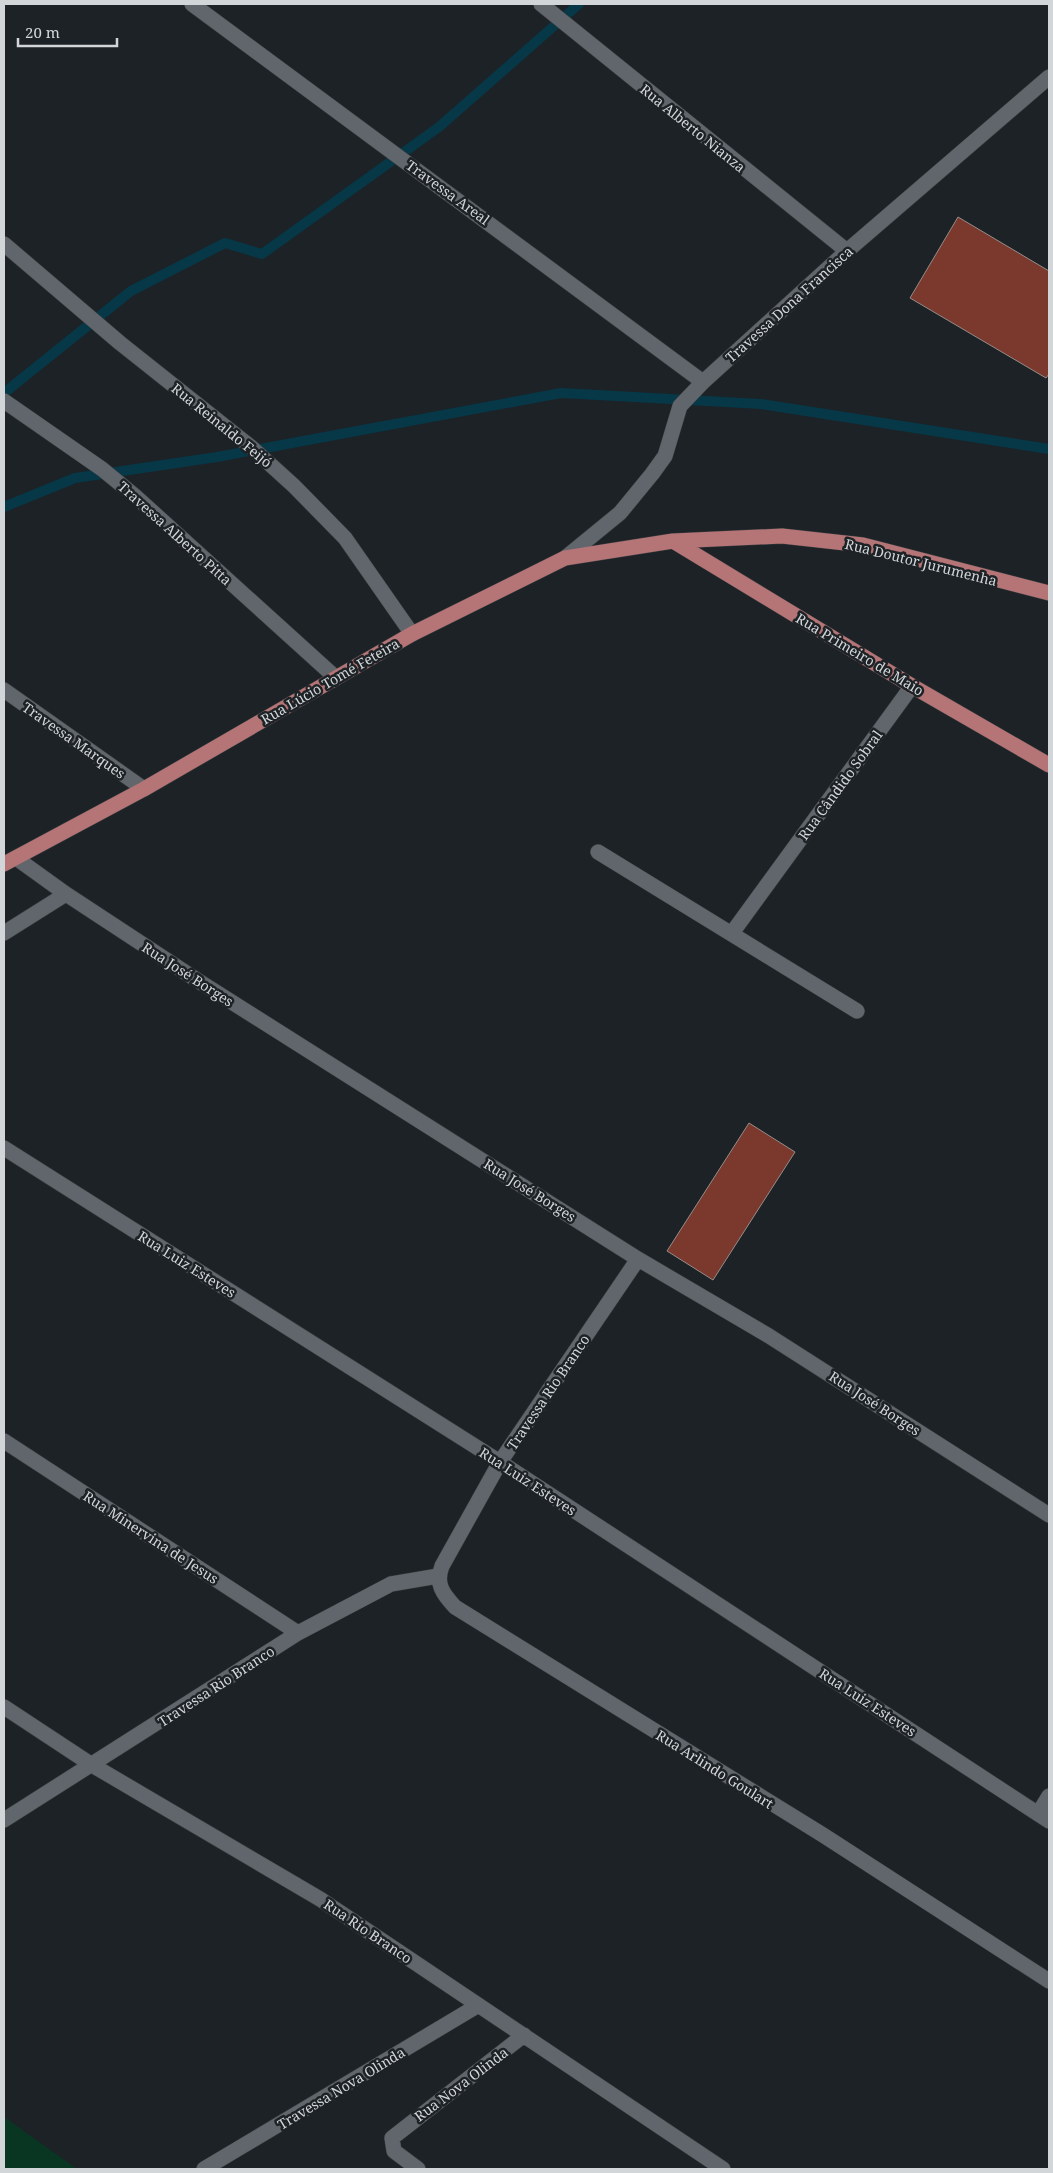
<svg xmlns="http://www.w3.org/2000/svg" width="1053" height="2173" viewBox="0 0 1053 2173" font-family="'Noto Serif',serif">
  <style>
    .green { fill: #093623 }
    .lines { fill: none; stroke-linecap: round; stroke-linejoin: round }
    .stream { stroke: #063848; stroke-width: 10 }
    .building { fill: #7a392c; stroke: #968d8b }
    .minor-casing { stroke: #383c3f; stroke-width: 16 }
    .major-casing { stroke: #383c3f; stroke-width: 16 }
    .minor { stroke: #60666b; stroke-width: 15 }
    .major { stroke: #b57476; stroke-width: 15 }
    .labels { text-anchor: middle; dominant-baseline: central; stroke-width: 5; stroke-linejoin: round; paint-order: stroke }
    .street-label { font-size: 14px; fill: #d2d6d9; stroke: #1d2226 }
  </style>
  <rect width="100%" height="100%" fill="#1d2226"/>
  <path class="green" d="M4,2117L77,2169H4Z"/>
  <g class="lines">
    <path class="stream" d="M4,393L131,291L225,243L262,254L439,127L579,4
      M4,507L75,478L217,457L561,393L761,404L1049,449"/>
  </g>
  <path class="building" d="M958,217L1049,271V374L1046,378L910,298Z
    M749,1123L795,1152L713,1280L667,1251Z"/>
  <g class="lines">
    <g class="minor-casing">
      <path id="minor" d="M192,4L703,382
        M541,4L847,251
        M4,244L120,343L251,447L294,486L345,538L412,634
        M4,401L102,469L135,496L335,677
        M565,558L620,513L652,474L665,456L680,406L703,382L847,251L1049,77
        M4,690L144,789
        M598,852L857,1011
        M16,858L66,894L200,982L638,1259L769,1336L1049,1515
        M4,933L66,894
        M732,933L912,686
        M4,1148L500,1462L1049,1821
        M638,1259L500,1462L442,1566C435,1584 443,1594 455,1607L823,1835L1049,1981
        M4,1441L298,1633
        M4,1707L92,1765L320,1899L723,2169
        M1038,1814L1049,1796
        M4,1820L298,1633L391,1584L438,1576
        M204,2169L477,2006
        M418,2169L394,2151L392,2138L524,2035"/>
    </g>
    <g class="major-casing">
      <path id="major" d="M673,541L912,686L1049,765
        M4,864L144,789L412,634L565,558L673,541L782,536L863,545L1049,593"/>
    </g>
    <use href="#minor" class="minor"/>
    <use href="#major" class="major"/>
  </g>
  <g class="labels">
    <g class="street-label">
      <text transform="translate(693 128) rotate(39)">Rua Alberto Nianza</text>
      <text transform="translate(448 192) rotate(36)">Travessa Areal</text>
      <text transform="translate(789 304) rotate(-42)">Travessa Dona Francisca</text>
      <text transform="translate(222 425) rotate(39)">Rua Reinaldo Feijó</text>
      <text transform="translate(175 533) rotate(42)">Travessa Alberto Pitta</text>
      <text transform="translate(921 562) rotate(14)">Rua Doutor Jurumenha</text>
      <text transform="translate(860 654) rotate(31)">Rua Primeiro de Maio</text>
      <text transform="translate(330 681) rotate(-30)">Rua Lúcio Tomé Feteira</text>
      <text transform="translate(74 740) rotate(35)">Travessa Marques</text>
      <text transform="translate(840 785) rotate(-54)">Rua Cândido Sobral</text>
      <text transform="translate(188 974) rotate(33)">Rua José Borges</text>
      <text transform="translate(530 1190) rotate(32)">Rua José Borges</text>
      <text transform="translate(187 1264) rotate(32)">Rua Luiz Esteves</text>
      <text transform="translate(548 1392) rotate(-56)">Travessa Rio Branco</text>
      <text transform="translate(875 1403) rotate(33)">Rua José Borges</text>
      <text transform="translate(528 1481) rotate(33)">Rua Luiz Esteves</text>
      <text transform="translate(151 1537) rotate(33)">Rua Minervina de Jesus</text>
      <text transform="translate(216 1686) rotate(-33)">Travessa Rio Branco</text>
      <text transform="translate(868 1702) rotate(33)">Rua Luiz Esteves</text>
      <text transform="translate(715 1769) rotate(32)">Rua Arlindo Goulart</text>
      <text transform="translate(368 1931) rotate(34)">Rua Rio Branco</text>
      <text transform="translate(461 2084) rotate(-37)">Rua Nova Olinda</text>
      <text transform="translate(341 2088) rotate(-31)">Travessa Nova Olinda</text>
    </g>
  </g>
  <rect width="1053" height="2173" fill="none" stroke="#d2d6d9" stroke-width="10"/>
  <path d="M18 38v8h99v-8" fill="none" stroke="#d2d6d9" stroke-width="2.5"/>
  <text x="25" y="38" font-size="15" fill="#d2d6d9" stroke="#1d2226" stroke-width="4" paint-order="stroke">20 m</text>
</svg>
